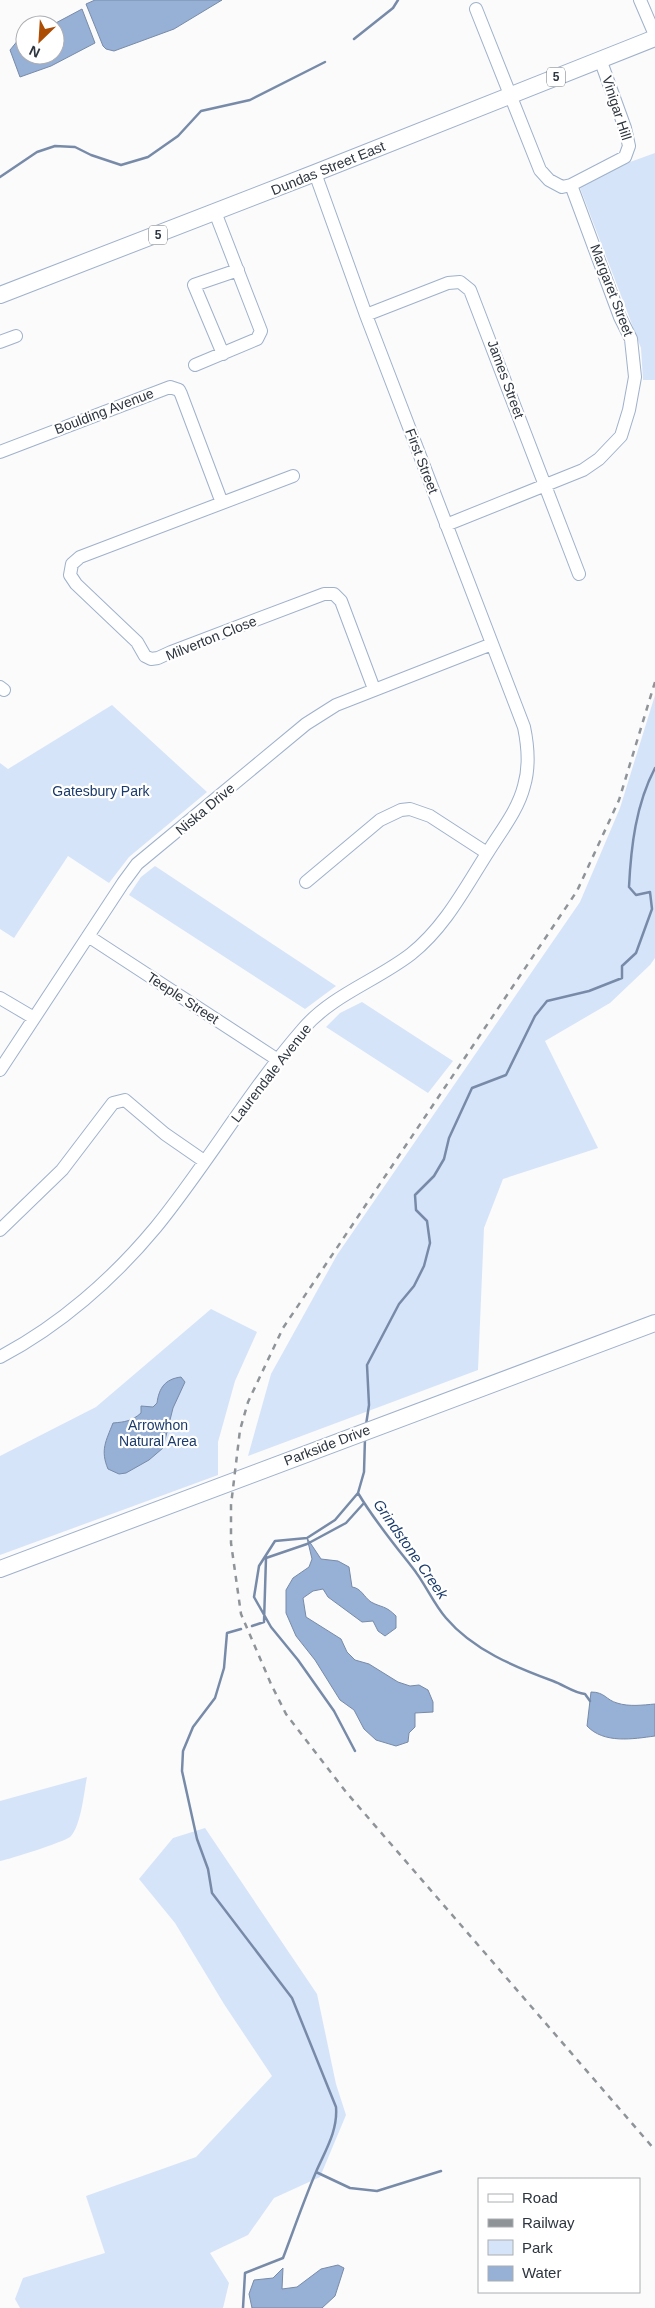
<svg xmlns="http://www.w3.org/2000/svg" width="655" height="2308" viewBox="0 0 655 2308" font-family="Helvetica,sans-serif">
  <style>
    .green { fill: #d6e4f9 }
    .water { fill: #97b0d6; stroke: #778ba9 }
    .lines { fill: none; stroke-linecap: round; stroke-linejoin: round }
    .stream { stroke: #778ba9; stroke-width: 2.5 }
    .minor-casing { stroke: #9fb1cb; stroke-width: 14 }
    .major-casing { stroke: #9fb1cb; stroke-width: 18 }
    .minor { stroke: #fff; stroke-width: 12 }
    .major { stroke: #fff; stroke-width: 16 }
    .rail { stroke: #8f9499; stroke-width: 2.5; stroke-dasharray: 6 6; stroke-linecap: butt }
    .labels { text-anchor: middle; dominant-baseline: central; stroke-width: 4.5; stroke-linejoin: round; paint-order: stroke }
    .shield { fill: #fff; stroke: #6c7279; stroke-width: 1 }
    .shield-label { font-size: 12px; font-weight: bold; fill: #2d353f }
    .street-label { font-size: 14px; fill: #2d353f; stroke: #fff }
    .park-label { font-size: 14px; fill: #1b3b6b; stroke: #fff }
    .water-label { font-size: 15px; font-style: italic; fill: #1c3c6c; stroke: #fff }
  </style>
  <rect width="100%" height="100%" fill="#fbfbfb"/>
  <path class="green" d="M655,153V380H643L641,348L580,188L594,175Z
    M655,695V958L650,965L610,1003L545,1041L598,1148L503,1179L484,1228L478,1370L248,1456L271,1374L337,1255L580,902L620,808Z
    M112,705L207,792L129,857L109,883L68,856L14,938L0,929V763L8,769Z
    M155,866L336,986L305,1009L129,895L141,877Z
    M362,1002L453,1061L428,1093L326,1027L340,1013Z
    M211,1309L257,1332L235,1381L218,1442V1475L0,1555V1456L96,1407Z
    M87,1777C84,1792 81,1827 70,1837C63,1842 11,1859 0,1861V1801Z
    M205,1828L317,1994L336,2084L346,2115L320,2177L274,2198L248,2235L210,2253L229,2283L223,2308H20L15,2299L23,2278L105,2253L86,2196L196,2157L272,2076L224,2004L175,1923L139,1879L173,1838Z"/>
  <path class="water" d="M95,0H222L174,29L114,51L106,49L103,46L86,4Z
    M82,9L95,43L51,66L20,77L10,50L19,39H25V55H55V25H52Z
    M181,1377L185,1382L173,1408L163,1448L149,1460L126,1473L119,1474L108,1469C100,1450 106,1441 113,1423C125,1422 132,1421 141,1413V1406L153,1407L157,1403C159,1388 165,1379 181,1377Z
    M307,1538L321,1559L338,1561L349,1567L352,1587C361,1588 364,1597 371,1602C382,1608 385,1605 396,1616V1628L385,1636L378,1631L373,1621L362,1622L328,1597L323,1589L313,1591L303,1598L306,1617L341,1639L347,1652L355,1660L369,1664L398,1682L410,1686L419,1685L428,1690L433,1702V1712L415,1713V1727L409,1733L408,1742L396,1746L376,1740L364,1729L354,1710L340,1700L315,1660L296,1636L286,1613V1590L293,1578L309,1567L312,1559Z
    M591,1692C605,1692 606,1700 617,1703C629,1707 643,1705 655,1704V1736C633,1739 604,1744 587,1726Z
    M338,2265L344,2268L335,2296L322,2308H252L249,2294L254,2280L273,2278L283,2268L282,2289L297,2287L321,2269Z"/>
  <g class="lines">
    <path class="stream" d="M354,39L393,8L398,0
      M0,177L37,152L55,146L75,147L91,155L121,165L148,157L178,136L201,111L250,100L325,62
      M366,1425L369,1405L367,1365L399,1304L414,1286L424,1266L430,1243L427,1221L416,1210L415,1195L434,1176L444,1159L449,1138L472,1088L506,1075L535,1016L547,1001L589,991L622,978V966L636,953L652,909L650,892L636,895L629,887C631,846 636,804 655,768
      M365,1438L364,1472L358,1493C374,1520 393,1543 412,1567C425,1583 433,1603 446,1618C473,1650 515,1667 553,1681C564,1685 574,1693 585,1694L590,1701
      M252,1626L264,1622L266,1558L307,1544L346,1523L364,1503
      M241,1629L227,1633L224,1668L215,1698L193,1727L183,1751L182,1771L197,1839L208,1869L212,1893L292,1998L336,2107C338,2131 325,2151 316,2172C304,2200 294,2229 283,2258L245,2273L243,2308
      M355,1751L334,1711L298,1660L271,1627L254,1597L259,1566L275,1541L307,1538L335,1520L358,1493
      M316,2172L350,2188L377,2191L441,2171"/>
    <g class="minor-casing">
      <path id="minor" d="M640,0L655,35
        M571,185L625,157L629,146L625,128L600,59
        M366,315L448,283L460,282L470,290L579,574
        M0,342L16,336
        M223,354L194,285L238,270
        M195,365L257,339L261,331L215,212
        M0,452L170,387L179,390L181,394L222,503
        M293,476L80,557L72,564L70,575L76,584L137,642L145,656L151,659L158,658L171,652L324,594H334L341,601L374,689
        M446,525L583,470L599,459L621,436L629,410L635,377L631,339L620,317L571,185L562,187L549,180L540,170L476,9
        M0,687L4,690
        M306,882L380,820L401,810L410,809L430,816L487,853
        M88,936L278,1060
        M0,998L34,1018
        M0,1070L123,883L137,864L306,724L336,705L492,644
        M0,1230L62,1170L113,1103L125,1100L165,1134L204,1161
        M0,1357C59,1326 113,1279 156,1227C208,1163 249,1091 303,1029C332,995 376,981 411,954C445,927 465,888 488,852C501,831 518,810 524,786C530,766 528,746 524,727L366,315L315,173"/>
    </g>
    <g class="major-casing">
      <path id="major" d="M0,295L315,173L655,38
        M0,1569L655,1323"/>
    </g>
    <use href="#minor" class="minor"/>
    <use href="#major" class="major"/>
    <path class="rail" d="M655,682L619,800L577,891L283,1328L248,1402L240,1430L231,1505V1543L241,1614L271,1684L286,1714L346,1792L655,2150"/>
  </g>
  <g class="labels">
    <g class="shield">
      <rect x="547" y="67.5" width="18" height="19" rx="4"/>
      <rect x="149" y="225.5" width="18" height="19" rx="4"/>
    </g>
    <g class="shield-label">
      <text x="556" y="77">5</text>
      <text x="158" y="235">5</text>
    </g>
    <g class="street-label">
      <text transform="translate(617 108) rotate(72)">Vinigar Hill</text>
      <text transform="translate(328 168) rotate(-22)">Dundas Street East</text>
      <text transform="translate(612 290) rotate(69)">Margaret Street</text>
      <text transform="translate(506 379) rotate(70)">James Street</text>
      <text transform="translate(104 411) rotate(-21)">Boulding Avenue</text>
      <text transform="translate(422 461) rotate(69)">First Street</text>
      <text transform="translate(211 638) rotate(-22)">Milverton Close</text>
      <text transform="translate(205 809) rotate(-40)">Niska Drive</text>
      <text transform="translate(183 998) rotate(33)">Teeple Street</text>
      <text transform="translate(271 1073) rotate(-52)">Laurendale Avenue</text>
      <text transform="translate(327 1445) rotate(-21)">Parkside Drive</text>
    </g>
    <g class="park-label">
      <text x="101" y="791">Gatesbury Park</text>
      <text x="158" y="1425">Arrowhon<tspan x="158" dy="16">Natural Area</tspan></text>
    </g>
    <g class="water-label">
      <text transform="translate(411 1549) rotate(55)">Grindstone Creek</text>
    </g>
  </g>
  <rect x="478" y="2178" width="162" height="115" fill="#ffffff" stroke="#abaeb2"/>
  <rect x="488" y="2194" width="25" height="8" fill="#ffffff" stroke="#abaeb2"/>
  <text x="522" y="2203" font-size="15" fill="#2d353f">Road</text>
  <rect x="488" y="2219" width="25" height="8" fill="#8f9499" stroke="#abaeb2"/>
  <text x="522" y="2228" font-size="15" fill="#2d353f">Railway</text>
  <rect x="488" y="2240" width="25" height="15" fill="#d6e4f9" stroke="#abaeb2"/>
  <text x="522" y="2253" font-size="15" fill="#2d353f">Park</text>
  <rect x="488" y="2266" width="25" height="15" fill="#97b0d6" stroke="#abaeb2"/>
  <text x="522" y="2278" font-size="15" fill="#2d353f">Water</text>
  <g transform="translate(40 40) rotate(205)"><circle r="24" fill="#ffffff" stroke="#abaeb2"/>
  <path d="M0-4L9 19L0 12L-9 19Z" fill="#ad4d04"/>
  <text y="-8" font-size="14" font-weight="bold" text-anchor="middle" fill="#2d353f">N</text>
  </g>
</svg>
